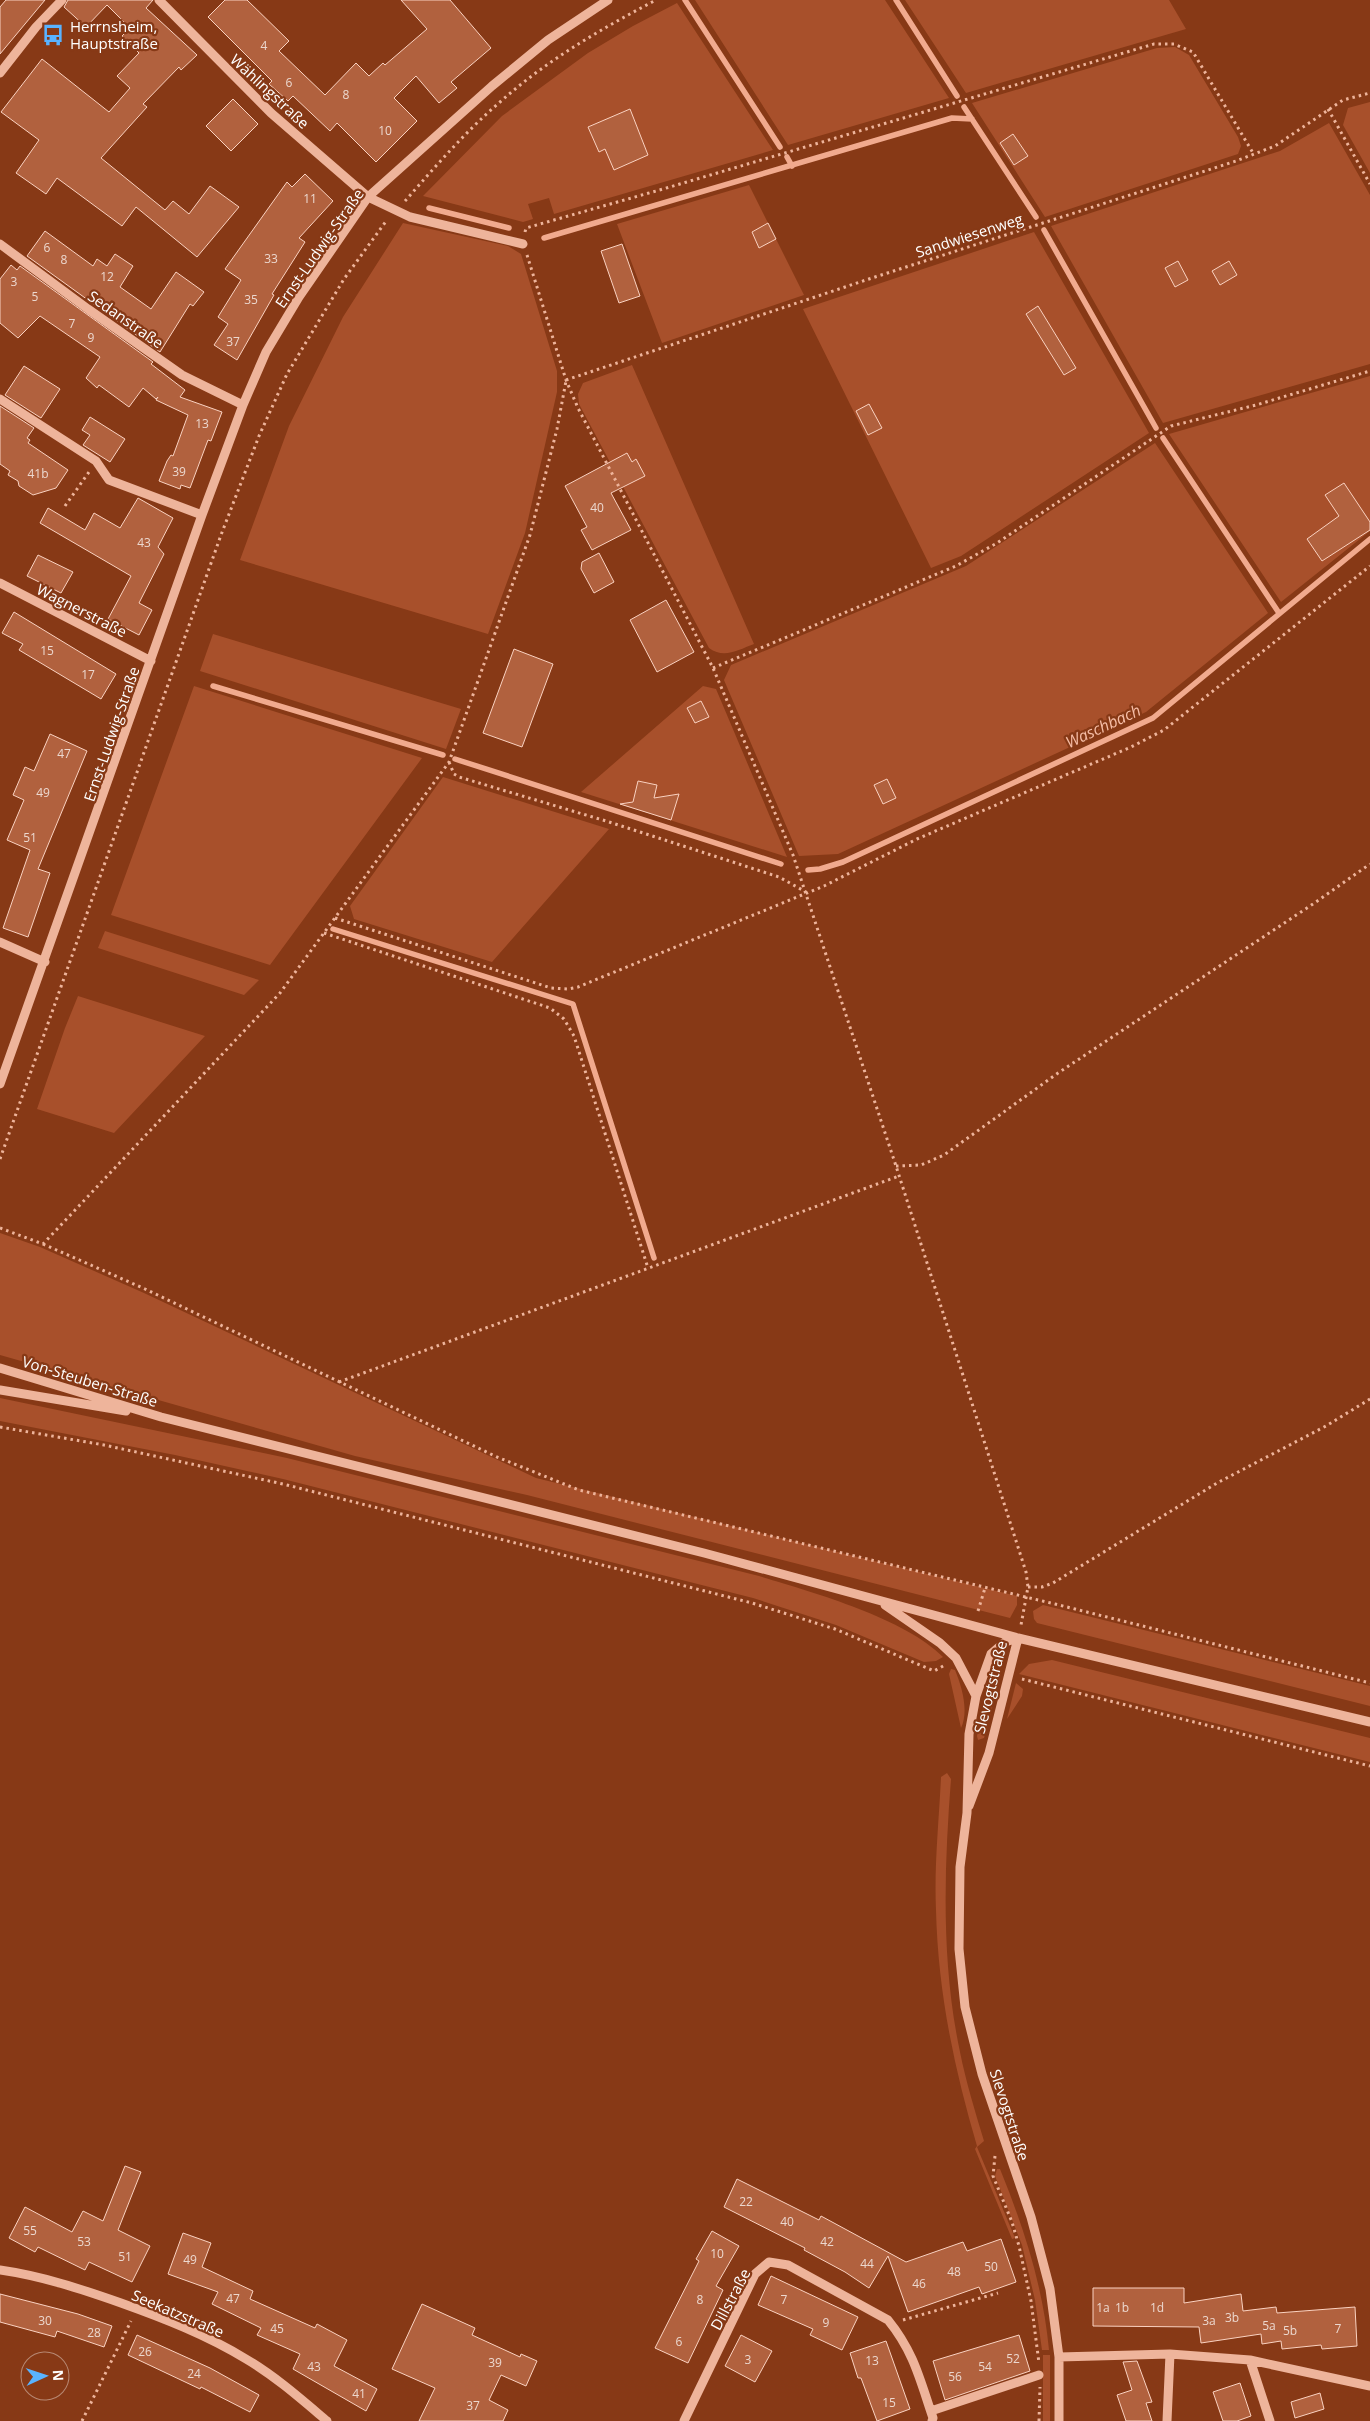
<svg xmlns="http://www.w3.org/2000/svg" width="1370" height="2421" viewBox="0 0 1370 2421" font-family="'Open Sans',sans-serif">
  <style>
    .green { fill: #a8502b }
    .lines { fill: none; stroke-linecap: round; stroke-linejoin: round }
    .stream { stroke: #f1aa8e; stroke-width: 5.5 }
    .building { fill: #b1613e; stroke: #fad2c1 }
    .path { stroke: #eeb49b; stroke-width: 3; stroke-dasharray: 2.5 4; stroke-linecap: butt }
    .minor { stroke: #eeb49b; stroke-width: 9 }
    .labels { text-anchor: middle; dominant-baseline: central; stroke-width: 4.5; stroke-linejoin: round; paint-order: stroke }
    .number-label { font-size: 12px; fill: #ecd8cf }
    .poi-label { font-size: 15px; fill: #fff; stroke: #873916; text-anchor: start }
    .street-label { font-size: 15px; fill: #fff; stroke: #873916 }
    .water-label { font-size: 16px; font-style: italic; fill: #f6bea7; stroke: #873916 }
  </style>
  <rect width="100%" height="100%" fill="#873916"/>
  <path class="green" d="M695,0H885L949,98L788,145Z
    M905,0H1169L1186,29L966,93Z
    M677,3L773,150L554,214L549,198L528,204L533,219L523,222L423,196L502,116L588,53L633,26Z
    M1175,47L1189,55L1238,137L1241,146L1238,154L1045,217L972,103L1157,48Z
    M1370,102V173L1343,125L1348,108Z
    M1329,123L1370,195V364L1163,423L1051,226L1280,151Z
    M749,185L804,295L662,343L617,224Z
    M403,223L508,246L521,254L557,371V392L525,533L488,634L240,560L289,426L343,317Z
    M1034,232L1149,433L961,556L931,568L803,309Z
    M632,365L754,644C738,650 724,659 709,648L579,404L578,394L583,383Z
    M1370,376V531L1281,602L1169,434Z
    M1155,443L1268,613L1146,712L838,854L799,856L724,680L731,665L966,566Z
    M213,634L461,709L446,749L200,671Z
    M194,686L422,758L270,965L111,915Z
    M703,686L716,689L787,857L581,792Z
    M443,777L609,829L492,962L354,919L350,906Z
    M105,931L259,980L244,995L98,948Z
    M78,996L205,1036L114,1133L37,1109L65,1028Z
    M0,1233L40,1247L144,1293L536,1478L1017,1596V1605L1010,1618L527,1495L355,1456L0,1355Z
    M0,1398L287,1458L759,1576C812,1592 905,1618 943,1657L936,1661L924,1662L836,1625L753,1598L283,1479L175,1455L0,1421Z
    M1043,1605L1370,1686V1706L1037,1623L1034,1619L1033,1611Z
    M1052,1660L1370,1738V1762L1019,1674L1029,1664Z
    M951,1669L955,1670C962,1687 969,1711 961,1728L949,1674Z
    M992,1677L1000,1678L984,1738L978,1740L977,1736Z
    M1016,1683L1023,1689L1022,1696L1007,1719Z
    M947,1773L951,1779C944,1870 941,1962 960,2052C966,2082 975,2111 984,2141L977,2147L1015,2238L1012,2239L975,2149L977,2146C954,2068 938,1992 936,1910C934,1866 939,1821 941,1777Z
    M997,2169H1000C1024,2228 1043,2286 1049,2350H1042L1035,2300L1022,2245L995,2176Z
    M1043,2355H1050V2421H1043Z"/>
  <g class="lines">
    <path class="stream" d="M685,0L780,147
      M896,0L957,96
      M964,107L1036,217
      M787,157L792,166
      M429,208L509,228
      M1044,230L1156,428
      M544,238L952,118L972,119
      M1163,438L1279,613
      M213,686L443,755
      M455,759L781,864
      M808,870L820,869L843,862L1153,718L1370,539
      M333,929L573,1004L654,1258"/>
  </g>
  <path class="building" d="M6,0H45L0,54V7Z
    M68,0H153L146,8L197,55L181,70L179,67L143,104L147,107L101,158L165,210L173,201L189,214L210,186L239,207L197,257L136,207L122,226L57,178L46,194L16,173L39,140L1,112L42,59L109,112L130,88L117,76L139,53L122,36L130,28L107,5L86,27L64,7Z
    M225,0H247L289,41L279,51L325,95L356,63L369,76L383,63L385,65L427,29L401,0H450L491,48L451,82L457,88L439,103L416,76L394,98L417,121L376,162L337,123L330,131L293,96L288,101L269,84L272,81L208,17Z
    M233,99L258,124L231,151L206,126Z
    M630,109L648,155L614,170L605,149L599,152L588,127Z
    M1013,134L1028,156L1014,165L1000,143Z
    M305,174L333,201L299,238L305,242L272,294L274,295L237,360L214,345L228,324L218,317L241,280L225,269L287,182L292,187Z
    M768,223L776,239L759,248L752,232Z
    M45,231L93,266L97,259L107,266L115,254L133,266L120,287L151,309L176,272L204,292L193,306L190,304L160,352L27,256Z
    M622,244L640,296L619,303L601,251Z
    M1178,261L1188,280L1175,287L1165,268Z
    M1229,261L1237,275L1220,285L1212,271Z
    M11,265L17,270L20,266L153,362L151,364L185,390L180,397L222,412L211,441L208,440L190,488L181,485L180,489L159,481L167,461L171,455L173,456L188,415L156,400L158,397L156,399L143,388L129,407L99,385L97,388L86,378L100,357L40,316L18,338L0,323V279Z
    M1038,306L1076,368L1064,375L1026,314Z
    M24,366L60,389L41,418L5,395Z
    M869,404L882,428L868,435L856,411Z
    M0,406L34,428L27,438L30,440L28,443L68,470L56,488L33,495L19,486L18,481L8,475L10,471L0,464Z
    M90,417L125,439L110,462L83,445L90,435L82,430Z
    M627,453L632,462L636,459L645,476L611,493L631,530L592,550L581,530L587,527L565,486Z
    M1344,483L1370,522V530L1322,561L1307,539L1339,516L1325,495Z
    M138,498L173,518L158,547L164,554L139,603L152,610L139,635L108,619L131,576L40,523L48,508L85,530L94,513L120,528Z
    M599,553L614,582L594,593L581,569L582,562Z
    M38,555L73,572L61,593L27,576Z
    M666,600L694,652L657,672L630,620Z
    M14,612L116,674L101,699L19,650L23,644L2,633Z
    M514,649L553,664L522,747L483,733Z
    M701,701L709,717L695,723L687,708Z
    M50,734L87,751L38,869L50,873L28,937L3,928L30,850L7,840L24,800L13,795L25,767L34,771Z
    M887,779L896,798L883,804L874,785Z
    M638,781L657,785L654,798L679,794L671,820L620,804L633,802Z
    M125,2166L141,2172L118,2230L150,2246L132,2282L89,2262L85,2270L38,2247L35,2252L9,2238L25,2207L72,2232L83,2211L103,2221Z
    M737,2179L819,2220L821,2216L906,2262L963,2242L967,2251L1001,2239L1016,2282L982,2294L979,2287L908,2312L888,2256L869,2288L845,2272L804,2250L805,2248L724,2207Z
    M712,2231L739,2246L716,2286L723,2290L688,2363L655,2348L699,2261L696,2259Z
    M183,2233L211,2243L202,2267L253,2291L250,2299L315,2328L317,2324L347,2340L334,2366L377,2389L366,2411L293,2369L300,2354L257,2335L261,2328L212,2304L218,2292L168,2274Z
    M771,2276L858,2317L842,2350L810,2335L813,2329L758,2305Z
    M1093,2288H1184V2303L1241,2294L1243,2311L1276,2307L1277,2313L1355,2307L1357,2346L1322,2349L1321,2345L1282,2349L1281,2341L1262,2344L1261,2334L1201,2343L1199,2327L1093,2326Z
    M0,2294L78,2314L112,2326L104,2347L57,2331L55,2337L0,2322Z
    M422,2304L475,2328L472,2335L520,2357L521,2354L537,2361L526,2386L501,2375L489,2400L508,2410L503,2421H419L435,2388L392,2369Z
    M137,2335L210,2368L259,2395L250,2412L201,2387L200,2389L128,2355Z
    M741,2335L772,2351L755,2382L725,2366Z
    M1019,2335L1030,2371L945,2400L933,2361Z
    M886,2341L910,2409L877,2421L861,2378H858L850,2353Z
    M1137,2361L1152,2402L1146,2403L1152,2421H1126L1117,2395L1132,2390L1123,2362Z
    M1240,2383L1251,2416L1237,2421H1223L1213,2392Z
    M1320,2393L1324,2409L1295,2418L1291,2402Z"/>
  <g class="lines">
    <path class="path" d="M1328,109L1370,184
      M405,201C435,167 465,132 500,102C547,60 601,29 656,0
      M525,232L526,228L663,189L1154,44H1174L1193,52L1253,153
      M527,255L566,380L578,408L713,668L793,855L896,1166L1026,1572L1028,1587L1021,1625
      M566,380L875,277L1236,161L1275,146L1343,100L1370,93
      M65,506L89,472
      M713,668L956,566L997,543L1171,426L1256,405L1370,371
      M449,762L454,774L459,777L606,821L779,877L806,892
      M335,918L551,988L568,989L578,987L824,886L917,839L1131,747L1164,730L1370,566
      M324,933L550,1008L564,1019L574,1036L648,1268
      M0,1159L221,535L259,436L287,374L344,279L387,220
      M896,1166L921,1165L944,1155L1058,1073L1313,904L1370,864
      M0,1228L43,1244L280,993L449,762L530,535L557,429L566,381
      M43,1244L145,1289L497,1457L579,1490L1055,1604L1370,1683
      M339,1382L899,1176
      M0,1427L104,1445L283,1484L752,1603L835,1629L934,1671L945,1665
      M1028,1587H1042L1053,1583L1217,1483L1326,1426L1370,1399
      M978,1611L985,1588
      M1022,1679L1370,1766
      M995,2156L993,2176L1012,2222L1019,2246L1031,2301L1039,2363
      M903,2320L998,2293
      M82,2421L131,2321
      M1039,2421L1040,2387"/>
    <path class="minor" d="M159,0L271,113L368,197L410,217L523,244
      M0,73L36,27L62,0
      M0,244L88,309L182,375L243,405
      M0,399L96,461L109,480L202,515
      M0,583L151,661
      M0,942L45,962
      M0,1084L202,515L243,405L266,352L299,297L368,197L492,86L548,40L608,0
      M0,1368L161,1417L704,1553L1018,1638L1370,1722
      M0,1390L126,1411
      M885,1605L940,1643L956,1658L976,1696
      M1018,1638L1005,1642L991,1654L976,1696L969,1734L967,1813L960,1867L959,1949L965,2007L982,2074L1031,2217L1050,2289L1059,2357V2421
      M969,1806L989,1753L1018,1638
      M0,2270C42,2276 81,2289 121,2303C163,2318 207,2335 246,2359C275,2376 301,2399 327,2421
      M1059,2357L1170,2354L1250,2360L1370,2386
      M1250,2360L1270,2421
      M931,2411L1039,2375
      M684,2421L755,2274L769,2262L788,2265L888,2320C914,2352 920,2380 933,2418L932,2421
      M1167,2421L1170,2354"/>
  </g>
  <defs>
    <g id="bus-bare" transform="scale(1.725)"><path d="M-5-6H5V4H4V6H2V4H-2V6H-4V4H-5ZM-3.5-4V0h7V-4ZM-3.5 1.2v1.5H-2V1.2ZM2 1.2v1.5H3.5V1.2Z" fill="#59b3ff" stroke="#873916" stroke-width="2.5" paint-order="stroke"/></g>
  </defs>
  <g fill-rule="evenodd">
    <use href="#bus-bare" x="53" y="35"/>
  </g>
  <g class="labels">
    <g class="number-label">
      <text x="264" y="45">4</text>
      <text x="289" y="82">6</text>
      <text x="346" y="94">8</text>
      <text x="385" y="130">10</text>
      <text x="310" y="198">11</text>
      <text x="47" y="247">6</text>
      <text x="271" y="258">33</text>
      <text x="64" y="259">8</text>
      <text x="107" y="276">12</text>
      <text x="14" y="281">3</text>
      <text x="35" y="296">5</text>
      <text x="251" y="299">35</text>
      <text x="72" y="323">7</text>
      <text x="91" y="337">9</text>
      <text x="233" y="341">37</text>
      <text x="202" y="423">13</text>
      <text x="179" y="471">39</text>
      <text x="38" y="473">41b</text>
      <text x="597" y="507">40</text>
      <text x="144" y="542">43</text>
      <text x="47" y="650">15</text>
      <text x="88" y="674">17</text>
      <text x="64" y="753">47</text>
      <text x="43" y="792">49</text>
      <text x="30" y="837">51</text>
      <text x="746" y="2201">22</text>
      <text x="787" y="2221">40</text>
      <text x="30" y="2230">55</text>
      <text x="84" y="2241">53</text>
      <text x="827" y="2241">42</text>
      <text x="717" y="2253">10</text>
      <text x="125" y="2256">51</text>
      <text x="190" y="2259">49</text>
      <text x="867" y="2263">44</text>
      <text x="991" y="2266">50</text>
      <text x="954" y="2271">48</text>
      <text x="919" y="2283">46</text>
      <text x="233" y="2298">47</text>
      <text x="700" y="2299">8</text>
      <text x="784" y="2299">7</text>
      <text x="1103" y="2307">1a</text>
      <text x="1122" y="2307">1b</text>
      <text x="1157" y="2307">1d</text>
      <text x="1232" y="2317">3b</text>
      <text x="45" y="2320">30</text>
      <text x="1209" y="2320">3a</text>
      <text x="826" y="2322">9</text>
      <text x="1269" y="2325">5a</text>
      <text x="277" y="2328">45</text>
      <text x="1338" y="2328">7</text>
      <text x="1290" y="2330">5b</text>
      <text x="94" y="2332">28</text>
      <text x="679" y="2341">6</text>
      <text x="145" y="2351">26</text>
      <text x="1013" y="2358">52</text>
      <text x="748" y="2359">3</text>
      <text x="872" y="2360">13</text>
      <text x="495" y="2362">39</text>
      <text x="314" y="2366">43</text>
      <text x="985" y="2366">54</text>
      <text x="194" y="2373">24</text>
      <text x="955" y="2376">56</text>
      <text x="359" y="2393">41</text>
      <text x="889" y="2402">15</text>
      <text x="473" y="2405">37</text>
    </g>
    <g class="poi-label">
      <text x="70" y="26">Herrnsheim,<tspan x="70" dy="17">Hauptstraße</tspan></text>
    </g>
    <g class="street-label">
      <text transform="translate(270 91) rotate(43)">Wählingstraße</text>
      <text transform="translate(969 235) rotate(-18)">Sandwiesenweg</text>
      <text transform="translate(319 248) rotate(-55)">Ernst-Ludwig-Straße</text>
      <text transform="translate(126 319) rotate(35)">Sedanstraße</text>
      <text transform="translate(82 610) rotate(27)">Wagnerstraße</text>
      <text transform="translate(111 734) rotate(-71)">Ernst-Ludwig-Straße</text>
      <text transform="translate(90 1381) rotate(17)">Von-Steuben-Straße</text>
      <text transform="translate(990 1687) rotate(-76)">Slevogtstraße</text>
      <text transform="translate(1010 2115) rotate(72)">Slevogtstraße</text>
      <text transform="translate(730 2299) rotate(-62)">Dillstraße</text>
      <text transform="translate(178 2313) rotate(23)">Seekatzstraße</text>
    </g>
    <g class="water-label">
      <text transform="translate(1103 726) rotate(-25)">Waschbach</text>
    </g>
  </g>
  <g transform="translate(45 2376) rotate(87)"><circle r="24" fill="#873916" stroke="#b78873"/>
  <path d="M0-4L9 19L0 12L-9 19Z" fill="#59b3ff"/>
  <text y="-8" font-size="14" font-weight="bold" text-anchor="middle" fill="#ffffff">N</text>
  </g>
</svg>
